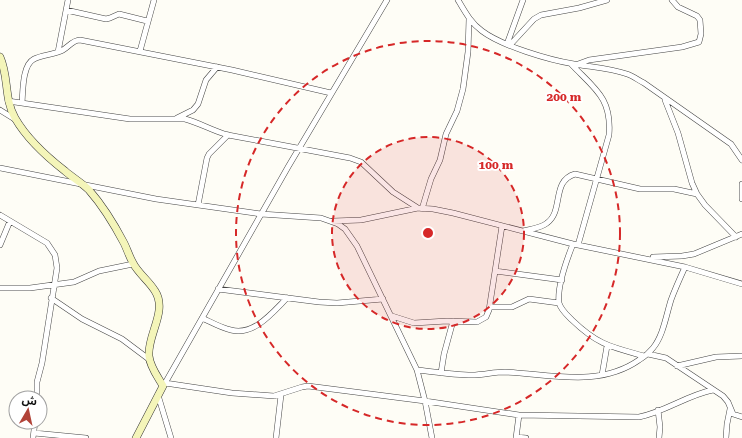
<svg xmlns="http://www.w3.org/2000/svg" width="742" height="438" viewBox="0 0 742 438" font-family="'Roboto Serif','Noto Sans Arabic',serif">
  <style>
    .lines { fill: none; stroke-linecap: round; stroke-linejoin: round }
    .street-casing { stroke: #444; stroke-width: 6 }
    .secondary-casing { stroke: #333; stroke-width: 8 }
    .street { stroke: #fff; stroke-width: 5 }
    .secondary { stroke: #f4f5b9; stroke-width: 7 }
    .ring { fill: none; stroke: #d62828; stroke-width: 2; stroke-dasharray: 7 5 }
    .centre { fill: #d62828; stroke: #fff; stroke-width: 2 }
    .ring-label { font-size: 12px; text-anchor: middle; font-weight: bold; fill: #d62828; stroke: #fff; stroke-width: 4; stroke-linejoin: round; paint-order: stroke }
  </style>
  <rect width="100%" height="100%" fill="#fefdf6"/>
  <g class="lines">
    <g class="street-casing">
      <path id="street" d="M458,0C465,12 471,23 482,31C502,46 549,60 574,64C591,67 610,68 627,74C633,76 638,80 644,83L731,144L742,160
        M66,10L106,19L110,18L119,14L147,21
        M507,44L523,0
        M510,45L534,19L541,15L579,8L607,0
        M140,51L154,0
        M58,52L68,0
        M571,64C595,89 612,98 609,135L578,245
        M578,64L589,60L682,47L699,42L701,34L700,20L697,16L678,7L672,0
        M665,100L678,133L692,183L697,194L705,205L736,237
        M8,101L130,119H185C200,123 213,131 228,135L350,158L361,162L393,192L418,208
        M22,103C23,92 22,65 34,59C42,55 52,55 61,51C68,48 72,40 80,40L232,70L331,93
        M0,110L16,120
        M177,118L193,110L198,104L206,80L217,67
        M0,168L156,199L261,214L321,218L338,224L345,229L357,246L417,370L425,401L432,438
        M742,184V199
        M198,205L207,158L209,154L228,135
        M422,209L431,179L440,160L446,134L457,111L463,89L468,52L469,19
        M0,215L47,243L55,255L57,268L42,363L37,382V398
        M333,221L361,220L418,208L433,209L453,213L573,244L685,267L742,284
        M523,231C531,229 541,228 547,223C564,211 551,181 575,174L640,189H674L697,194
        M573,244C567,259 557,287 559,303C561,310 567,315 572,320C598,345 611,347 644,356
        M0,245L10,221
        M653,257L682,256L694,254L742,234
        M495,271L562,280
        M0,288H30L74,282L99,271L133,264
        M218,289L319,302L337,303L383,299
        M51,298L82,319L122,339L150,360
        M490,307H512L529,299L559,303
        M392,316L414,323L447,321L477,322L486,317L489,310L502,226
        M202,318C211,322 221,328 231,330C254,336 272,313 287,298
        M648,354L666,358L723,396L728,402L733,414L742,417
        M677,366L716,357L742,356
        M417,370C435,372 454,375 472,375C483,375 494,372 505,372C550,374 599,388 639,360C644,357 649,353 653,348C663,336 666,316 671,300C675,289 680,278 685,267
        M441,373L444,354L453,321
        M602,375L607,346
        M165,383L232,393L274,396L302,387L308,386L425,401L519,415L639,417C665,412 687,395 713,390
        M164,385L288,167L387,0
        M158,395L171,438
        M658,410L660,427L659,438
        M34,433L86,438
        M516,437L526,438
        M33,438L35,422
        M276,438L281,395
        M516,438L519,415
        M726,438L727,424L730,409"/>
    </g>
    <g class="secondary-casing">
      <path id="secondary" d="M0,57C9,77 4,99 15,118C27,139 47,157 65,171C73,178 82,183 89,190C103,206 114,224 124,243C127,249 129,256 133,263C138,273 149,281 155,291C168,311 147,335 149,356C150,367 158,377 163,386L136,438"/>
    </g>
    <use href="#street" class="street"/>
    <use href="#secondary" class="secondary"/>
  </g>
  <circle cx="428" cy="233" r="96" fill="#d62828" fill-opacity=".12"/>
  <g class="ring">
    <circle cx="428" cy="233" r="96"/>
    <circle cx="428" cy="233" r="192"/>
  </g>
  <circle cx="428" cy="233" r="6" class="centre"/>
  <g class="ring-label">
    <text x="564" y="101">200 m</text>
    <text x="496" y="169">100 m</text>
  </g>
  <g transform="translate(28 410) rotate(9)"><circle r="19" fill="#ffffff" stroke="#a0a0a0"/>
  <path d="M0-3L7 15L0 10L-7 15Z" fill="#b14339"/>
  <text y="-6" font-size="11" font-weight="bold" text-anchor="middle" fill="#111111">ش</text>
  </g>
</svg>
